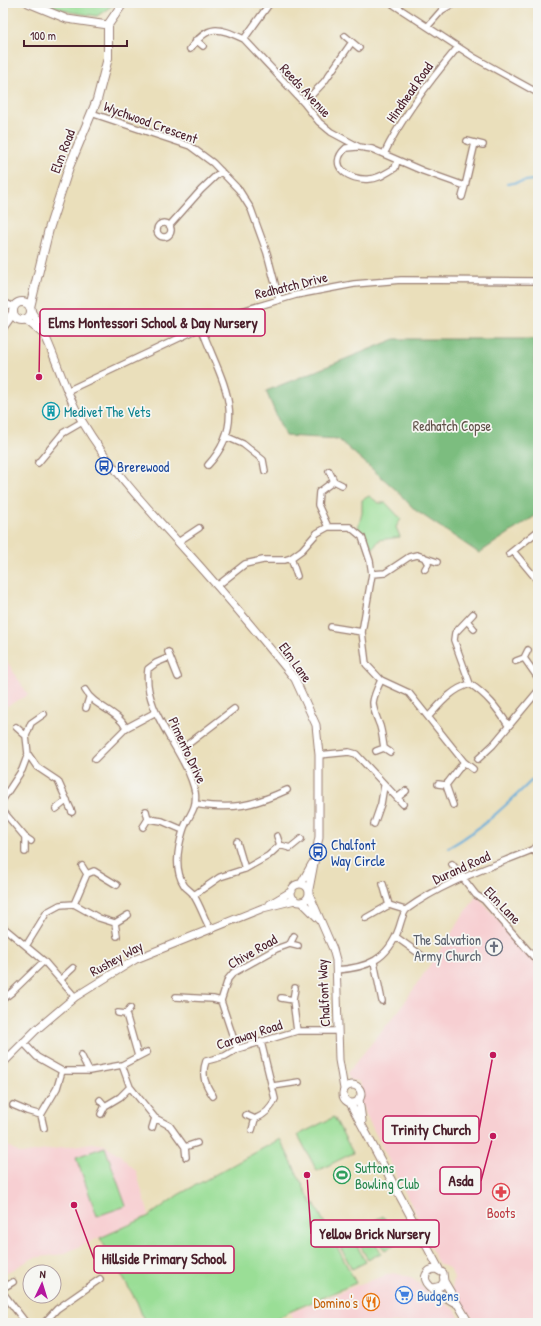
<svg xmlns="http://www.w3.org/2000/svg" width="541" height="1326" viewBox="0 0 541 1326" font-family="'Patrick Hand',sans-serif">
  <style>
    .built { fill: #f7cfd2 }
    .green { fill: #9ade96; stroke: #727e60 }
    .forest { fill: #7bbd7f; stroke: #626e55 }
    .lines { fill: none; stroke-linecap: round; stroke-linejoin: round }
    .stream { stroke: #64addc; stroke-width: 2 }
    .minor-casing { stroke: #9a7f73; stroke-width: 8 }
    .tertiary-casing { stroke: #9a7f73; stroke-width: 9 }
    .secondary-casing { stroke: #9a7f73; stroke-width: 10 }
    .minor { stroke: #fff; stroke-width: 5.5 }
    .tertiary { stroke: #fff; stroke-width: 7 }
    .secondary { stroke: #fff; stroke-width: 8 }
    .labels { text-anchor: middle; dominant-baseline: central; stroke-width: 3.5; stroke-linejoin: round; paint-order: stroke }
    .street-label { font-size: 14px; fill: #4a1f2b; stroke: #f6f6f2 }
    .culture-label { font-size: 14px; fill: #0d838f; stroke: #f6f6f2; text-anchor: start }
    .park-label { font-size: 14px; fill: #5e4f46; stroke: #f6f6f2 }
    .transit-label { font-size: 14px; fill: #164399; stroke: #f6f6f2; text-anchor: start }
    .worship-label { font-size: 14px; fill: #5b616d; stroke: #f6f6f2; text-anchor: end }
    .leisure-label { font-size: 14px; fill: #27864d; stroke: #f6f6f2; text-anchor: start }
    .health-label { font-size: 14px; fill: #be3a42; stroke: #f6f6f2 }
    .shop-label { font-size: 14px; fill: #366cbe; stroke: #f6f6f2; text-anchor: start }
    .food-label { font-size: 14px; fill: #c56008; stroke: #f6f6f2; text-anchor: end }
    .leader { fill: none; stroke: #c2185b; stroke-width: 1.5 }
    .callout-dot { fill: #c2185b; stroke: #f6f6f2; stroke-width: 1.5 }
    .callout { fill: #f6f6f2; stroke: #c2185b; stroke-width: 1.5 }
    .callout-label { font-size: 15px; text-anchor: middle; font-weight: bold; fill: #4a1f2b }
  </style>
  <rect width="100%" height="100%" fill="#f6f6f2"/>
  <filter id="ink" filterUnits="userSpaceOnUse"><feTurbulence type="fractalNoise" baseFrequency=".025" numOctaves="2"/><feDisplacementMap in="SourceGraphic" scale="8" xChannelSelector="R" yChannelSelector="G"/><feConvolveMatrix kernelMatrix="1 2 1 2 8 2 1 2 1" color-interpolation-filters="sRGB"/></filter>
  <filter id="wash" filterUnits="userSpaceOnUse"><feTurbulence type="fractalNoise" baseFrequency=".012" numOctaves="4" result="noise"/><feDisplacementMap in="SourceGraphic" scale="16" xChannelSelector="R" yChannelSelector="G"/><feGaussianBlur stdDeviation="0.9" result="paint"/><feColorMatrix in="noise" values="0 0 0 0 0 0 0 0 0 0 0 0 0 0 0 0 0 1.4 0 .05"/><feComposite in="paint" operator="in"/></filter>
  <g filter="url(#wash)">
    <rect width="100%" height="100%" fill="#eadfbb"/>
    <path class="built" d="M3,655L28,695L3,708Z
      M477,895L538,966V1323H476L452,1289L454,1277L449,1268L439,1264L434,1256L426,1234L357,1097L361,1093V1086L358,1081L349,1080L347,1073L400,1009Z
      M3,1143L21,1154L92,1143L105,1145L120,1155L136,1171L149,1215L63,1254L33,1258L7,1273L3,1266Z
      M393,1273L410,1277L456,1311L462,1323H295L290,1313L357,1285Z"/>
    <path class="green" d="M45,3H116L97,16L70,12Z
      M369,496L379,503H386L401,519L396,527L400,537L379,540L373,549L358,528L362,513V500Z
      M334,1117L353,1153L317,1171L298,1135Z
      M280,1139L312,1204L314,1203L356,1283L289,1312L270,1323H145L137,1302L100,1238L149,1216L178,1195Z
      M105,1147L126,1206L97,1216L76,1157Z
      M383,1216L398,1243L385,1251L370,1223Z
      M366,1225L381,1253L368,1260L353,1232Z
      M350,1234L366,1262L352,1269L337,1241Z"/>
    <path class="forest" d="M395,339H535L534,363L538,370V514L479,553L415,510L395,489L338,439L285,436L266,391Z"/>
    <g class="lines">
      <path class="stream" d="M507,184L538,179
        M448,848C482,829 510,802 538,774"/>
    </g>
  </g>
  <g filter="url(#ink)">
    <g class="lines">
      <g class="minor-casing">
        <path id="minor" d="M391,3L475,58L538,93
          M428,26L442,10L454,3
          M244,39L304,103L319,122L331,132L359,147L372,149L423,171L465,186L475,143L467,141
          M196,40L203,46
          M352,42L359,48
          M190,49C209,24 217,27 244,39L270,3
          M304,103L324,82L352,42L345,36
          M91,113L190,146L213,163L239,190L251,209L267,253L279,299
          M475,143L483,145
          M357,147L346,148C326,166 350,181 369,179C379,179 386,173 395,168L397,161
          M384,154C401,118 432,78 458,47
          M462,197L465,186
          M157 230a7 7 0 1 1 14 0a7 7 0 1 1-14 0Z
          M170,225L201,190L221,171
          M3,302L14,307
          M201,327C219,377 251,418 208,465
          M67,391L228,315L296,295L354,284L401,280L538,281
          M227,437L243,444L263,460L265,471
          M38,463L63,433L82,422
          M334,481L342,485
          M328,527L318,505L319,492L334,481L329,471
          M178,542L199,528
          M513,551L538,581
          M509,554L538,531
          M424,557L428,564L425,569
          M291,558L297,576
          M372,574L385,573L409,557L417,555L437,562
          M217,586L245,564L263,560H285L291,558L302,550L317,533L328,527H350L362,537L370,561L372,574L362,632L366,664L381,680L409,693L464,762L446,785L453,805
          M468,622L474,629
          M331,627L362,632
          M528,650L524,658L538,678
          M168,652L178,677
          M170,657L156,663L148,669C142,713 186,750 195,792C198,810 187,816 183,831C178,847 174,870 184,885C186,889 192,891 194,896C200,905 204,918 210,929
          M516,661L524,658
          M470,684L454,640L455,633L473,614
          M85,690C94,707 117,710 126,728
          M86,708L89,698
          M429,716C441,703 452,689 470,684C487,695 497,708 508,725
          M26,736L31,723L44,714
          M384,748L390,752
          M179,751L234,709
          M376,751L384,748C383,741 382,733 380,726C371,703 370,704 381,680
          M28,754L37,767L58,781L72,812
          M319,755L349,752L356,754L403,804
          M95,759L126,728L156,712
          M478,759L493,745L538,691
          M464,762L473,769
          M438,784L446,785
          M397,798L406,791
          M3,799L22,770L28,754L26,736L16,727
          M195,804C234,810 252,806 287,790
          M56,809L67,800
          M3,811L25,837L31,841
          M146,811L148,819L162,821L183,830
          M374,824L381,804L384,786
          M143,827L148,819
          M277,836L280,845
          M534,849L538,856
          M25,852V837
          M452,864L476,895L484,900L538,962
          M245,869L268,856L280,845L290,848L301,839
          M87,874L94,871L117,885
          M383,884L389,905L405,910
          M194,895L220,877L245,869L237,842
          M74,904L87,874L82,866
          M366,918L389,905
          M115,923L128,915
          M3,927L44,961L75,997
          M396,937L421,955
          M290,944L294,936
          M26,946L47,912L60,905L74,904L99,918L115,923L117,936
          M374,962L382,1001
          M336,970C367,968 388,960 399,928C401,922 403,912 407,909C445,881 491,867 534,849L538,845
          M61,979L73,968
          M295,988L293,1000L297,1031
          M176,997L213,999L221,1001
          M281,998L293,1000
          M3,999L12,992L44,961
          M118,1013L126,1014L138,1056
          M126,1014L130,1008
          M23,1042L37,1057L62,1071H89L122,1065L147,1052
          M237,1049L221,1001L228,979L233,973L276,949L290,944L298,946
          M81,1055L89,1071
          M122,1065L130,1087L143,1103L155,1118L170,1126L185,1147L197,1143
          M273,1086L299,1082
          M213,1096C205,1084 201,1075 206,1061L225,1056L237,1049L297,1031H338
          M100,1100L105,1106L120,1097L130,1087
          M13,1105L27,1111L41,1115L57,1088L62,1071
          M101,1114L105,1106
          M41,1115L44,1128
          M246,1115L255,1119
          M152,1128L155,1118
          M252,1130L255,1119C264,1115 271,1110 275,1099L261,1042
          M185,1147L186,1157
          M3,1288L13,1282
          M3,1293L26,1323
          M44,1323L57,1309L100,1279"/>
      </g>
      <g class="tertiary-casing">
        <path id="tertiary" d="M28,3L67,19L108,25
          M31,311C54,344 61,386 82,421C115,477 162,523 205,572C236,607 265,642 295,679L316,725L319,755V837L309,889
          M25,319L42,333
          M301,884L312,864
          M291 893a9 9 0 1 1 18 0a9 9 0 1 1-18 0Z
          M309,894L333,949L336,960L339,1060L344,1089
          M302,902L319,919
          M270,904L292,891
          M3,1063L36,1030L75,997L136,959L263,908L295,900
          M343 1094a9 9 0 1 1 18 0a9 9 0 1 1-18 0Z
          M359,1099L362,1121
          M350,1103L439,1269
          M444,1281L469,1323
          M433,1288L441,1286L444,1281L443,1273L436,1269C432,1269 428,1270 426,1275C421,1286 449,1299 457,1304"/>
      </g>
      <g class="secondary-casing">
        <path id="secondary" d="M13 311a9 9 0 1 1 18 0a9 9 0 1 1-18 0Z
          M30,307L49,229L69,167L97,100L108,58V25L123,3
          M3,327L13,313"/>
      </g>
      <use href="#minor" class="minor"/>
      <use href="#tertiary" class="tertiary"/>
      <use href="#secondary" class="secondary"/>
    </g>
  </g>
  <defs>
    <g id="building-ring" transform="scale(0.9)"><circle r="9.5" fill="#f6f6f2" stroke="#0f9aa8" stroke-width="1.5"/><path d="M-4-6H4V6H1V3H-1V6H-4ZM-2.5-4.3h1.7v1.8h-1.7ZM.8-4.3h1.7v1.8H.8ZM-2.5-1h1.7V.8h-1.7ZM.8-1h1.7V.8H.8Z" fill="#0f9aa8"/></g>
    <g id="bus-ring" transform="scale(0.9)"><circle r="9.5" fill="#f6f6f2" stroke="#1a4fb4" stroke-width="1.5"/><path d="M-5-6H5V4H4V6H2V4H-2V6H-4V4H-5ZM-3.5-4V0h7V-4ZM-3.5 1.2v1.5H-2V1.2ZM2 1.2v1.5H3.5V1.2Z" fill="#1a4fb4"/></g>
    <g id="church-ring" transform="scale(0.9)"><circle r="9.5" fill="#f6f6f2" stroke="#6b7280" stroke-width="1.5"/><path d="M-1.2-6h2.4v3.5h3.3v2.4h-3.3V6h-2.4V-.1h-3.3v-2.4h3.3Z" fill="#6b7280"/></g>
    <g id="stadium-ring" transform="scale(0.9)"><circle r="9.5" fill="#f6f6f2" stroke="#2e9e5b" stroke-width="1.5"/><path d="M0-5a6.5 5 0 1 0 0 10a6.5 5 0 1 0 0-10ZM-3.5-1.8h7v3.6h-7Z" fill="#2e9e5b"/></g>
    <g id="pharmacy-ring" transform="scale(0.9)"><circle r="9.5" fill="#f6f6f2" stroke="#e0444e" stroke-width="1.5"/><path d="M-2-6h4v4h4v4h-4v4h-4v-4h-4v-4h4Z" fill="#e0444e"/></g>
    <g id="supermarket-ring" transform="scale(0.9)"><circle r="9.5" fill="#f6f6f2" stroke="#3f7fe0" stroke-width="1.5"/><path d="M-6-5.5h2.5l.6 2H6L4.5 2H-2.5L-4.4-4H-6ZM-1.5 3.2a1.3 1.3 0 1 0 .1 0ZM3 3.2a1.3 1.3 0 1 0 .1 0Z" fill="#3f7fe0"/></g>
    <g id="restaurant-ring" transform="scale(0.9)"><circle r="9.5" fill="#f6f6f2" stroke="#e8710a" stroke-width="1.5"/><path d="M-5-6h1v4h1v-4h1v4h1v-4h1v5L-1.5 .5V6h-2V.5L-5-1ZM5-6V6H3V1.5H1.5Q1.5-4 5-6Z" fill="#e8710a"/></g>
  </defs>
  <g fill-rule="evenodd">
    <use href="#building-ring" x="51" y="411"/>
    <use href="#bus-ring" x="104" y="466"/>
    <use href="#bus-ring" x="318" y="852"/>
    <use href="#church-ring" x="494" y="947"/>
    <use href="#stadium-ring" x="342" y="1175"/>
    <use href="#pharmacy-ring" x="501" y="1192"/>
    <use href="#supermarket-ring" x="404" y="1295"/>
    <use href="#restaurant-ring" x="371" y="1302"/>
  </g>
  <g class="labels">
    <g class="street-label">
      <text transform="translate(306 90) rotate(47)">Reeds Avenue</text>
      <text transform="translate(409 92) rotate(-55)">Hindhead Road</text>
      <text transform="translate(151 122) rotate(20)">Wychwood Crescent</text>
      <text transform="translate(62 151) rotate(-69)">Elm Road</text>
      <text transform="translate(291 285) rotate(-14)">Redhatch Drive</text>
      <text transform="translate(296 662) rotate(54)">Elm Lane</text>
      <text transform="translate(188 750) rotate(65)">Pimento Drive</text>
      <text transform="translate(461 867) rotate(-24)">Durand Road</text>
      <text transform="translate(503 905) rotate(46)">Elm Lane</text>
      <text transform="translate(252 951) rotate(-30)">Chive Road</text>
      <text transform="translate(116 958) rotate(-29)">Rushey Way</text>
      <text transform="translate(323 993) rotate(-93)">Chalfont Way</text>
      <text transform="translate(249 1034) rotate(-18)">Caraway Road</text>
    </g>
    <g class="culture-label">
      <text x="64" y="411">Medivet The Vets</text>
    </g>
    <g class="park-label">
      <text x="452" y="425">Redhatch Copse</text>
    </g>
    <g class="transit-label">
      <text x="117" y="466">Brerewood</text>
      <text x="331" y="844">Chalfont<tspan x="331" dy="16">Way Circle</tspan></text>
    </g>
    <g class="worship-label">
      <text x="481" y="939">The Salvation<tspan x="481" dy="16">Army Church</tspan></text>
    </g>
    <g class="leisure-label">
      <text x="355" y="1167">Suttons<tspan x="355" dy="16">Bowling Club</tspan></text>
    </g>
    <g class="health-label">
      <text x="501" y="1212">Boots</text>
    </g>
    <g class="shop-label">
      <text x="417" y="1295">Budgens</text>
    </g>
    <g class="food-label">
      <text x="358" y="1302">Domino's</text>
    </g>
  </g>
  <path class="leader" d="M39 377L40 323M493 1055L479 1130M493 1136L481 1181M307 1175L311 1234M74 1205L94 1259"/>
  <g class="callout-dot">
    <circle cx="39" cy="377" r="4"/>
    <circle cx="493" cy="1055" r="4"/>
    <circle cx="493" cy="1136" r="4"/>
    <circle cx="307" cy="1175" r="4"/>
    <circle cx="74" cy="1205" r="4"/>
  </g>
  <g class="callout">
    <rect x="40" y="309" width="225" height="27" rx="4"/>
    <rect x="383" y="1116" width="96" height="27" rx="4"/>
    <rect x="440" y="1167" width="41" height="27" rx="4"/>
    <rect x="311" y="1220" width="128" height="27" rx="4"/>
    <rect x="94" y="1246" width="140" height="27" rx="4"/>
  </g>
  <g class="callout-label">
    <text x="153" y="328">Elms Montessori School &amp; Day Nursery</text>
    <text x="431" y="1135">Trinity Church</text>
    <text x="461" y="1186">Asda</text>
    <text x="375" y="1239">Yellow Brick Nursery</text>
    <text x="164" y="1264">Hillside Primary School</text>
  </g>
  <rect width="541" height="1326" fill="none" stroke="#f6f6f2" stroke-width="16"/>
  <g transform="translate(42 1284) rotate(4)"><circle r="19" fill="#f6f6f2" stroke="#b1a0a2"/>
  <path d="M0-3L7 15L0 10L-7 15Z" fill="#b5179e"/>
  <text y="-6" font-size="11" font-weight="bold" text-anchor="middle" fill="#4a1f2b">N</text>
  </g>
  <path d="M24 40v6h103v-6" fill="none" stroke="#4a1f2b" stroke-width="2"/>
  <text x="30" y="40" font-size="12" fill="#4a1f2b" stroke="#f6f6f2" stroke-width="3" paint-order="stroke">100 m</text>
</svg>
